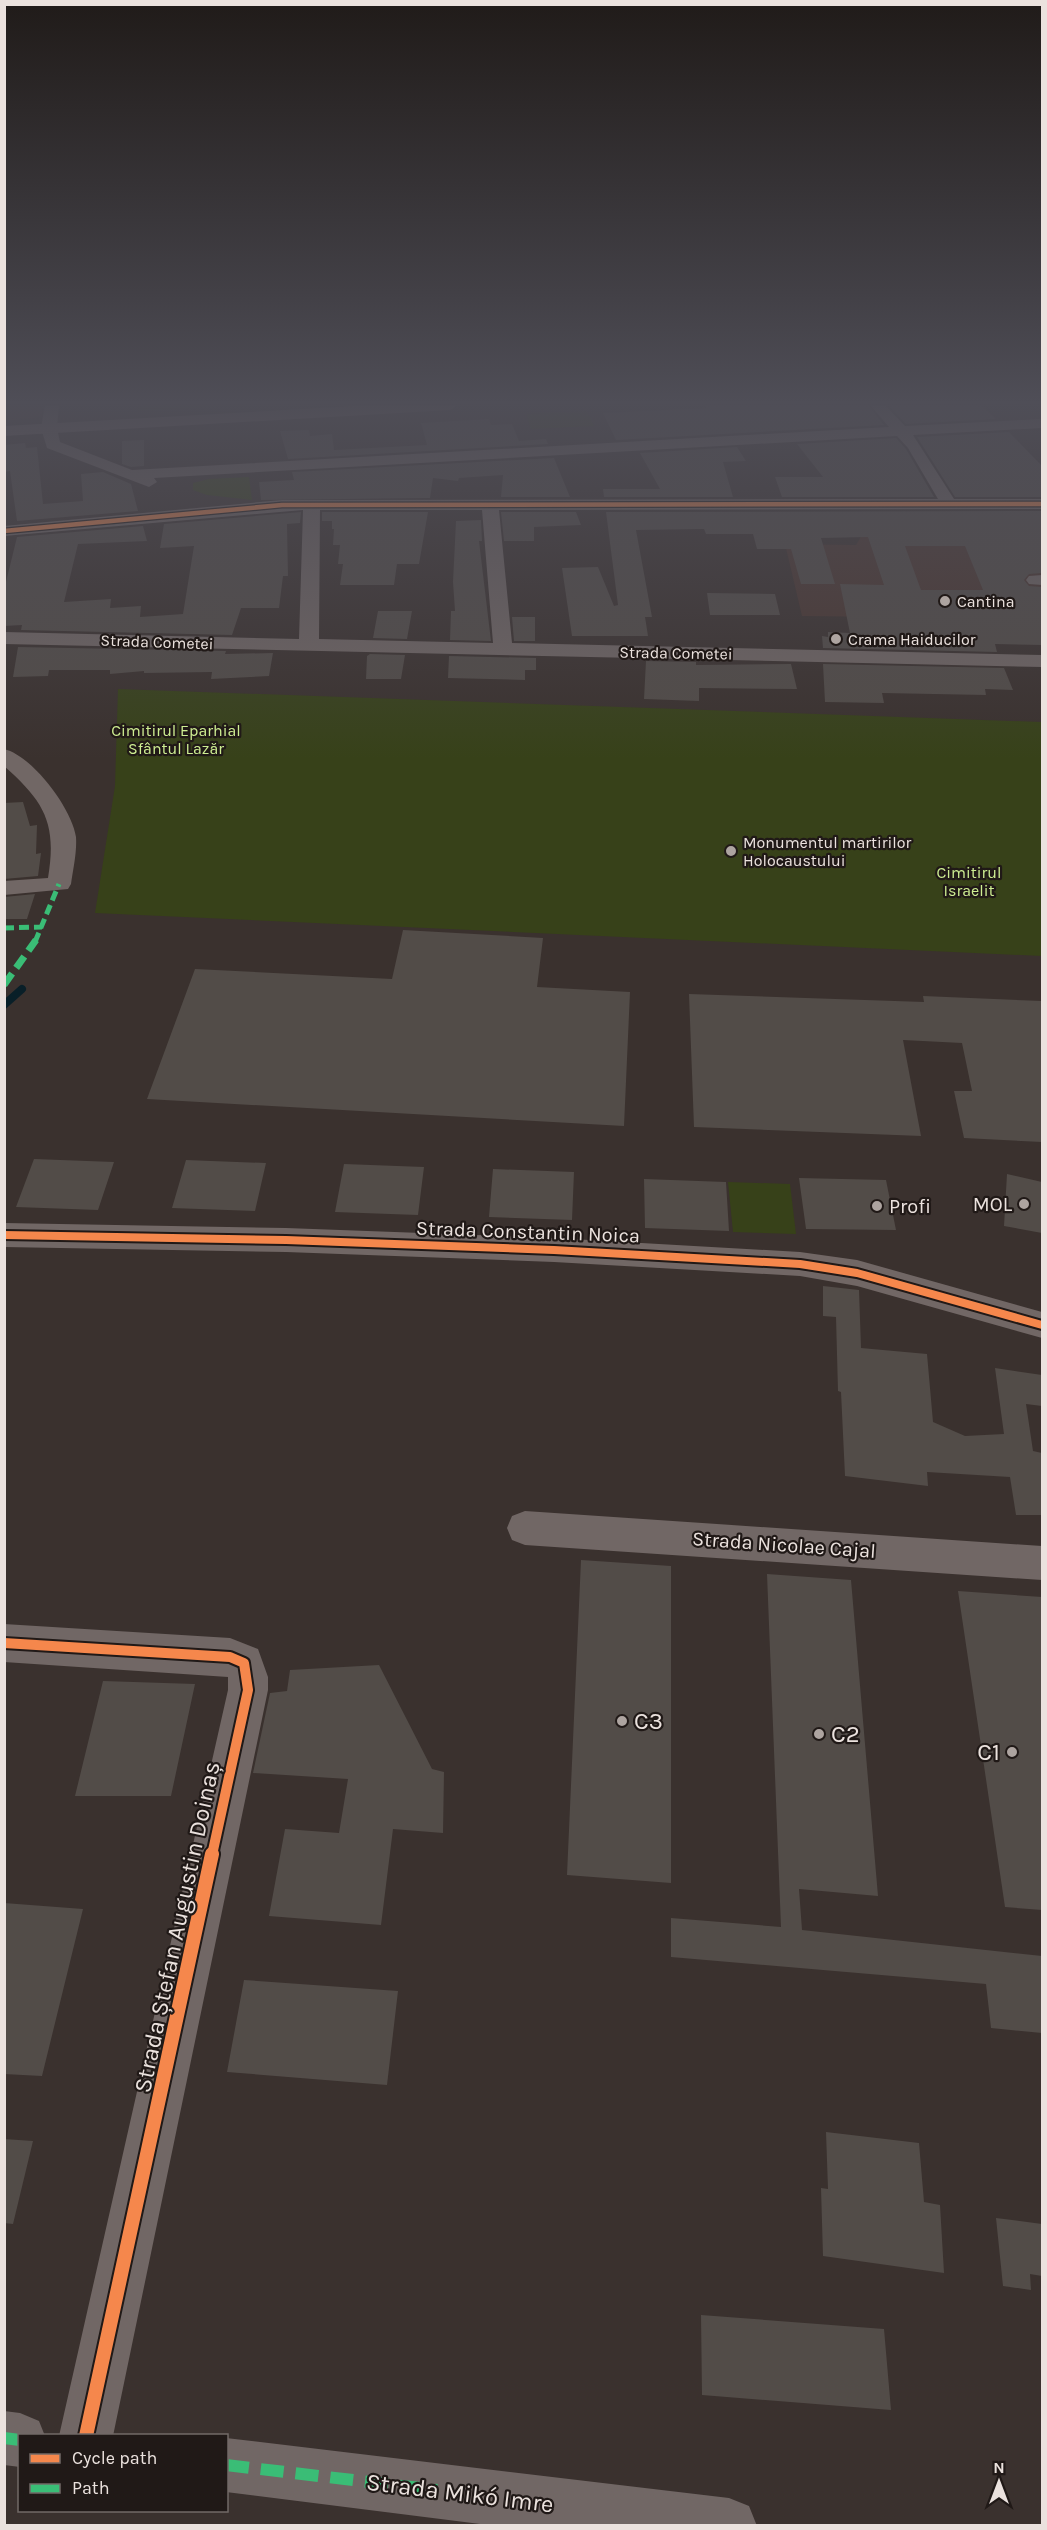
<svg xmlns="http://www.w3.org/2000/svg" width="1047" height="2530" viewBox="0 0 1047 2530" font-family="Karla,sans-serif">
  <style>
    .built { fill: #4a3630 }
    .green { fill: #374119 }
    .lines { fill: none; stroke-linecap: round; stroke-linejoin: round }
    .stream { stroke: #091f28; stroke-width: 8 }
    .building { fill: #524c48; fill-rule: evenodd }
    .minor { fill: #716765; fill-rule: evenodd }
    .secondary { fill: #766867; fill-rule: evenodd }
    .quiet-far2 { stroke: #3abd76; stroke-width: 5; stroke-dasharray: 10 5; stroke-linecap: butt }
    .quiet-far1 { stroke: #3abd76; stroke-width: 7; stroke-dasharray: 14 7; stroke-linecap: butt }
    .quiet { stroke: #3abd76; stroke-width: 12; stroke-dasharray: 23 12; stroke-linecap: butt }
    .cycleway-far3-casing { stroke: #201917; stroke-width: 7 }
    .cycleway-far2-casing { stroke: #201917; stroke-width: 12 }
    .cycleway-far1-casing { stroke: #201917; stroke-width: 14 }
    .cycleway-casing { stroke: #201917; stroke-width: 18 }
    .cycleway-far3 { stroke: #f5874c; stroke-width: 4.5 }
    .cycleway-far2 { stroke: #f5874c; stroke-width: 8 }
    .cycleway-far1 { stroke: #f5874c; stroke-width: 10 }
    .cycleway { stroke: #f5874c; stroke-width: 14 }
    .poi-dot { fill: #ada4a0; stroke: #201917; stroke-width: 2 }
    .labels { text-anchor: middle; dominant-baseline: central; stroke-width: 4.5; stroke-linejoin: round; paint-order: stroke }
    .far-poi-label { font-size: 16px; fill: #ebe2de; stroke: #201917; text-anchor: start }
    .far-street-label { font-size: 16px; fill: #ebe2de; stroke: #201917 }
    .far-park-label { font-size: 16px; fill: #ceee92; stroke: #201917 }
    .poi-label { font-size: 20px; fill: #ebe2de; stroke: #201917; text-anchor: end }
    .street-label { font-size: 20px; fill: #ebe2de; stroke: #201917 }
    .near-poi-label { font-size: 24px; fill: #ebe2de; stroke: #201917; text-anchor: start }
    .near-street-label { font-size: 24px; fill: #ebe2de; stroke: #201917 }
  </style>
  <rect width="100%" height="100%" fill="#3a312e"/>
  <path class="built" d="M5,405H42V417L5,421Z
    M1042,531V611L884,608L887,617L802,616L785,544L856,545L863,533Z"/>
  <path class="green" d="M148,405H246L138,411V407Z
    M587,411L594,426L531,429L526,414Z
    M249,477L252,500L207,495L193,490V483L209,479Z
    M118,689L1041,722L1042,956L95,913L115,786Z
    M728,1182L790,1184L796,1234L733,1232Z"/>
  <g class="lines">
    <path class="stream" d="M4,1005L22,989"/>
  </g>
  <path class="building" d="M706,405H868L884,425L616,440L603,413L707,408Z
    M888,405H981L996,419L906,424Z
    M489,419L491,425L512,424L519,441L546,439L548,444L288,459L280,431L309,430L310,436L332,434L334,450L427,445L421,423Z
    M1009,432L1042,466V497H955L917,437Z
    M896,438L906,449L934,497H782L775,477H823L797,444Z
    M144,440V466L131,467L122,464V441Z
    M25,443L26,448L37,447L43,504L83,501L81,474L103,472L131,484L138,511L17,521L10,471L4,472V445Z
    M737,447L746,461L723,462L733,497H604L603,489H660L640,453Z
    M554,458L570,497H501L503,475L459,478L458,481L433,478L430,498L261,500L259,482L294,480L292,472Z
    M1042,511V573L1029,574L1024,580L1029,586L1042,587V645L995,644L997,652L823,648L822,636L828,637V632L850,633L840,584L884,585L868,537L821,538L835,584H801L791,549H757L753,534H706L704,529L636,530L652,617H645L648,636H572L562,568L598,567L614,606L618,605L606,512ZM905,546H965L983,590H921Z
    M301,512L300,523L287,524L288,576H283L279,608H241L232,635L21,630L22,625L4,626V590L17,537L143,526L147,541L78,544L64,602L111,599L110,608L141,606L140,617L183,614L194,546L160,548L164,524Z
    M322,512H428L419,564H397L394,585H340L343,564H338L340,545H333L334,529H332V521H322Z
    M501,512H576L581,525L534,527V541H504Z
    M481,520L482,541H479L491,641L450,640L451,611H455L453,582L456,521Z
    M707,593L775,594L780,615H710Z
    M378,611H412L407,639L373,638Z
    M512,617H535V641H514Z
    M18,647L226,651L225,654L273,653L269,676L211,679L212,672L144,673V671L110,674V670H49L48,676L13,677Z
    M370,654L405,655L401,679H366L367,656Z
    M449,656L536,658V670H525V680L448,678Z
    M646,661L696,662V665L791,664L797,689L699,688V701L644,699Z
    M823,664L1004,668L1013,690L985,689L986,695L882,693L884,703L825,702Z
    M23,802L30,826L37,825L36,854L41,853L38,876L4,879V803Z
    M35,894L27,919H4V897Z
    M403,930L543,938L537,987L630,992L624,1126L147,1099L195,969L392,979Z
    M689,994L924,1002L923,996L1042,1001V1142L964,1138L954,1091H972L962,1043L903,1040L921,1136L694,1127Z
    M34,1159L114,1162L98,1210L16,1207Z
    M186,1160L266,1163L255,1211L172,1208Z
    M344,1164L424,1167L418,1215L335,1212Z
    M493,1169L574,1172L572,1220L489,1217Z
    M1007,1174L1042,1182V1233L1004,1226Z
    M799,1178L886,1180L896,1230L806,1229Z
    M644,1179L726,1182L729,1231L645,1228Z
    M823,1286L859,1290L861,1348L927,1354L933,1422L965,1436L1004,1434L995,1368L1042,1375V1406L1026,1404L1033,1451L1042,1453V1515H1016L1010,1477L927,1472L928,1486L845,1476L841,1392L838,1391L836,1317L823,1316Z
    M581,1560L671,1566V1883L567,1875Z
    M767,1574L851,1580L878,1896L799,1889L802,1930L1042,1956V2033L991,2028L986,1984L671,1957V1918L781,1927Z
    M958,1591L1042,1597V1910L1005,1907Z
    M379,1665L432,1769L444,1772L443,1833L393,1829L381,1925L269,1916L285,1829L339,1833L348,1779L253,1773L270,1693L287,1691L290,1670Z
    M103,1681L195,1684L171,1796H75Z
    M4,1903L83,1909L42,2076L4,2074Z
    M244,1980L398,1991L387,2085L227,2072Z
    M826,2132L919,2143L924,2202L940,2205L944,2273L823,2256L821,2188L828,2189Z
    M4,2139L33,2141L13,2224L4,2223Z
    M996,2218L1042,2224V2276L1030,2274L1031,2290L1003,2286Z
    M701,2315L884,2329L891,2410L702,2395Z"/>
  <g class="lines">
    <path class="minor" d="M45,405H59L57,428L60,442L132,470L889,427L870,405H885L905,426L1042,419V428L913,435L954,499H1042V509L499,510L512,643L1042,655V667L4,644V632L299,639L303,510L4,536V526L282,500L938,499L908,448L897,436L154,478L157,482L149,487L47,448L41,428ZM320,510H482L493,643L319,639Z
      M1042,575V585L1029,584L1026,580L1029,576Z
      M4,749C33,756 72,809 76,837C77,853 73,869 71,884L68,889L4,895V881L48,878C57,824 45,802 4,766Z
      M4,1223L286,1228L554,1238L800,1252L857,1260L1042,1312V1338L857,1286L800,1276L554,1262L286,1252L4,1247Z
      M525,1511L1042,1546V1580L525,1545L512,1540L507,1528L512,1516Z
      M4,1624L230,1638L258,1649L268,1677V1690L113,2436H59L228,1690V1677L4,1662Z
      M4,2411L20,2413L39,2421L45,2436H20V2467L4,2465Z
      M226,2438L729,2498L749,2506L757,2526H496L226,2492Z"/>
    <path class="secondary" d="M373,405H458L450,410L4,436V426Z"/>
    <path class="quiet-far2" d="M4,928L42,927
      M35,942L59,884"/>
    <path class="quiet-far1" d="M4,985L36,940"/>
    <path class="quiet" d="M4,2438L20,2440
      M226,2465L437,2490"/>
    <g class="cycleway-far3-casing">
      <path id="cycleway-far3" d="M4,531L282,505L1042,504"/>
    </g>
    <g class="cycleway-far2-casing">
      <path id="cycleway-far2" d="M4,1235L286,1240L554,1250L800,1264L857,1273L1042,1325"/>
    </g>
    <g class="cycleway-far1-casing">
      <path id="cycleway-far1" d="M4,1643L230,1657L244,1663L248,1690L212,1855"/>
    </g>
    <g class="cycleway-casing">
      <path id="cycleway" d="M86,2436L212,1854"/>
    </g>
    <use href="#cycleway-far3" class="cycleway-far3"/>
    <use href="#cycleway-far2" class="cycleway-far2"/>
    <use href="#cycleway-far1" class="cycleway-far1"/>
    <use href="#cycleway" class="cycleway"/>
  </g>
  <linearGradient id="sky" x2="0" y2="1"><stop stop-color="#201b19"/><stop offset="0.53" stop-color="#4f4e57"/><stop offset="1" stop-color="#4f4e57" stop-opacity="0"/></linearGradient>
  <rect width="1047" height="759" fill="url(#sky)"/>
  <g class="poi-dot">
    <circle cx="945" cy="601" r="6"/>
    <circle cx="836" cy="639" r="6"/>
    <circle cx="731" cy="851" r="6"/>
    <circle cx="1024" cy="1204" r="6"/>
    <circle cx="877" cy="1206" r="6"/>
    <circle cx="622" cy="1721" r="6"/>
    <circle cx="819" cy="1734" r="6"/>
    <circle cx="1012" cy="1752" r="6"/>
  </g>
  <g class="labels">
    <g class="far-poi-label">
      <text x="957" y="601">Cantina</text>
      <text x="848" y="639">Crama Haiducilor</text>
      <text x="743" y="842">Monumentul martirilor<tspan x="743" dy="18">Holocaustului</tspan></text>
    </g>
    <g class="far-street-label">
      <text transform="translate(157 642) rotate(2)">Strada Cometei</text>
      <text transform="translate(676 653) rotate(1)">Strada Cometei</text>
    </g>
    <g class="far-park-label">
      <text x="176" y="730">Cimitirul Eparhial<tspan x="176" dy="18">Sfântul Lazăr</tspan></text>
      <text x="969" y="872">Cimitirul<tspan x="969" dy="18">Israelit</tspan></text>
    </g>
    <g class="poi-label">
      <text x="1012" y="1204">MOL</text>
      <text x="889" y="1206" text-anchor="start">Profi</text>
    </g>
    <g class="street-label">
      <text transform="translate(528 1232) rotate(2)">Strada Constantin Noica</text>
      <text transform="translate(784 1545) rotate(4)">Strada Nicolae Cajal</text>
    </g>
    <g class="near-poi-label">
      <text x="634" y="1721">C3</text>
      <text x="831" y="1734">C2</text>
      <text x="1000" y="1752" text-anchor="end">C1</text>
    </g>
    <g class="near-street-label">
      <text transform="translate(177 1927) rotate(-78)">Strada Ștefan Augustin Doinaș</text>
      <text transform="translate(460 2493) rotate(7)">Strada Mikó Imre</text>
    </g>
  </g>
  <rect width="1047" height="2530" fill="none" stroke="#ebe2de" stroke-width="12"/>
  <rect x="18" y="2434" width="210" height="78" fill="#201917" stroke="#716967" stroke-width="1.5"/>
  <rect x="30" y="2454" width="30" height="9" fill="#f5874c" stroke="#716967" stroke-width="1.5"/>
  <text x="72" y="2464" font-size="18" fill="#ebe2de">Cycle path</text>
  <rect x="30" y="2484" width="30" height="9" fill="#3abd76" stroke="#716967" stroke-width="1.5"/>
  <text x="72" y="2494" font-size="18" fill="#ebe2de">Path</text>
  <g transform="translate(999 2482)" stroke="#201917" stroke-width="4.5" paint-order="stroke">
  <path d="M0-4.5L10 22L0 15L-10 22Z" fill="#ebe2de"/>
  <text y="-9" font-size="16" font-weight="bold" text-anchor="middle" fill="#ebe2de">N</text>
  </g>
</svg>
